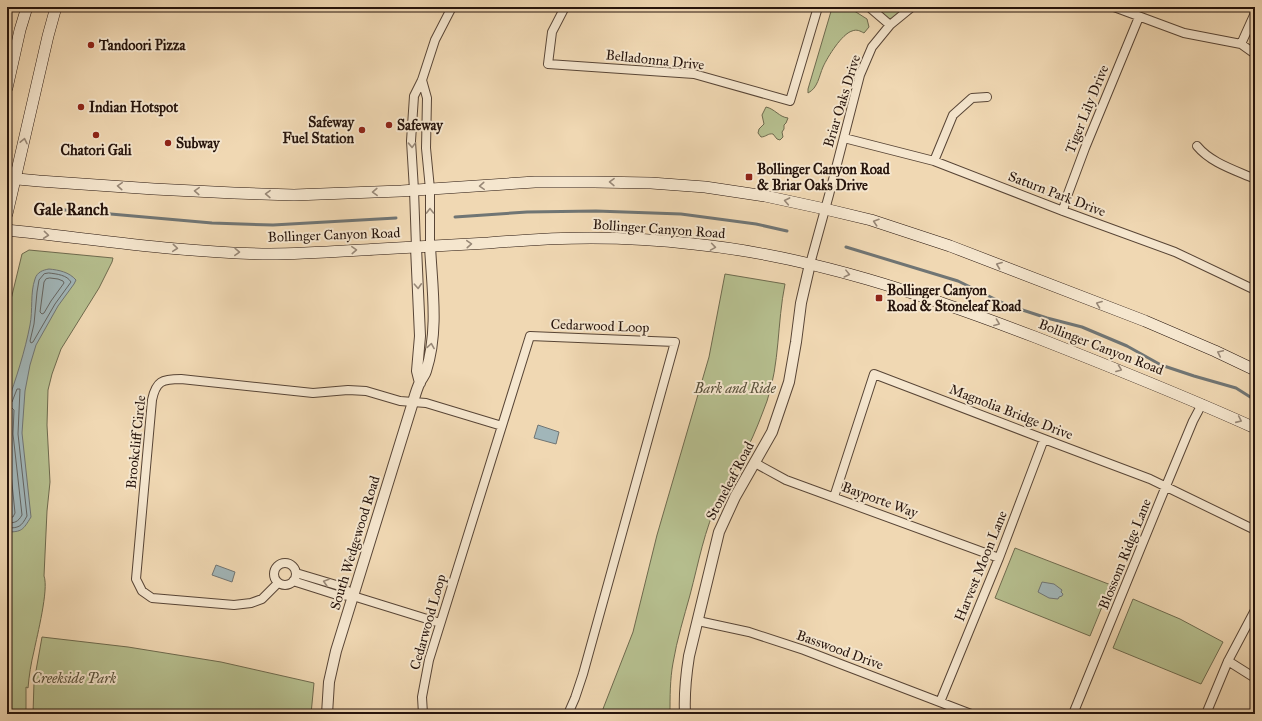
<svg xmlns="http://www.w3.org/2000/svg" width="1262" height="721" viewBox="0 0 1262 721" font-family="'IM FELL Great Primer',serif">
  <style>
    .green { fill: #b6bf8f; stroke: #6e6a4e }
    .water { fill: #a1b6b9; stroke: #707574 }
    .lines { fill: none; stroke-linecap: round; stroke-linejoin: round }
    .shore { stroke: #646562; stroke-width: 1 }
    .stream { stroke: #707574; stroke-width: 3 }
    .minor-casing { stroke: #584536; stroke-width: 10 }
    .tertiary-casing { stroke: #584536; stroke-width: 12 }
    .secondary-casing { stroke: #26140c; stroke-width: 12 }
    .minor { stroke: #f5e6ce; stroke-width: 8 }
    .tertiary { stroke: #f5e6ce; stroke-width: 10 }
    .secondary { stroke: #f5e6ce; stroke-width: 11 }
    .oneway { stroke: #988877 }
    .poi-dot { fill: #8f2418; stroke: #f5e6ce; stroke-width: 1.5 }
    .labels { text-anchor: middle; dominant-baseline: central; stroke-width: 4; stroke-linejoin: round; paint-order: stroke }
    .poi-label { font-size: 14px; font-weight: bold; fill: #26140c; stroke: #f5e6ce; text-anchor: start }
    .street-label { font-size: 14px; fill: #26140c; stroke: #f5e6ce }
    .park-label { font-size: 14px; font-style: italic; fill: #58503a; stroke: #f5e6ce }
    .quarter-label { font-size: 16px; font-weight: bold; fill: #26140c; stroke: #f5e6ce }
  </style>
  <rect width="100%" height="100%" fill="#f0d8b3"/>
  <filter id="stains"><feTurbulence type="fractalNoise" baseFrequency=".005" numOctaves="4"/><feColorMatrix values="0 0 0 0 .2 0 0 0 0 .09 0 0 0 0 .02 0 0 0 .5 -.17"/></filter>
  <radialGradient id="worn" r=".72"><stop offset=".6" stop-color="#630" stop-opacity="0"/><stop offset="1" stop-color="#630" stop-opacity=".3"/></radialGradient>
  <path class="green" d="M834,7H848L867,19L869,27L864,33C860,31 857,29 852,31C842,34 828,56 823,67C819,76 818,88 808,93V89L832,8Z
    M869,7H912L890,25Z
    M766,107C775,109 779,117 788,118L786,123L784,125V129L782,132L783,137L780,140L777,139L773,134C768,133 766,137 761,137L758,133L759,129L764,124L762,115Z
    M29,250L113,258L112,262L99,288L61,349L52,374L48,390L47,425L50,482L47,511L44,576C49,589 37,636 34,651C31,663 29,676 28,688L26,687V714H7V316L22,254Z
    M725,274L785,284C777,323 780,363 767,401C761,417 755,433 747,449C738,466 727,481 719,499C704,531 699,561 690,595C684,617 677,639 673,663C670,679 670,697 670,714H601L633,632L657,535L709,357Z
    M1015,548L1111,585L1090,636L995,598Z
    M1133,599L1180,619L1223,642L1201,684L1113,648Z
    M42,637L128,647L221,662L314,683L311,714H33L34,682Z"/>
  <path class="water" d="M49,269C59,270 69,272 76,280L74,284L58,306L36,345L30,365L25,391L22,433L31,517C23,530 22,532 7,532V404C16,379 25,351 30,325C33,310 30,293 35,279C37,272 43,270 49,269Z
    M538,425L559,432L556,444L534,438Z
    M216,565L235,572L232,582L212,575Z
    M1042,582L1054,584L1062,590L1061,592L1063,594L1062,596L1059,597L1058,599L1049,598L1038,592Z"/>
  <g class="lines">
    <path class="shore" d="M49,273C57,274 67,275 71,282L55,304L33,342L31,343L30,341L34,324L37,292L39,280L44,274Z
      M50,278L58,279L63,281L64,283L51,301L44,313L42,314L40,312L44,282L46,279Z
      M7,404L12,402L17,389H20L18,434L27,516C21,527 19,528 7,528
      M7,409L12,408L14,410L13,434L22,515C18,522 15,523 7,523
      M7,434L15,513L13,517H7"/>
    <path class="stream" d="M43,208L212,223L273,225L396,218
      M455,217L527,212L596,211L681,214L756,224L787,231
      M846,247L958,281L1007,305L1047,318L1082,327L1127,346L1161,365L1194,376L1236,388L1255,400"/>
    <g class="minor-casing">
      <path id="minor" d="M565,7L552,32L548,64L694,74L790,101L818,7
        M869,7L890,25
        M1114,7L1184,33L1241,44L1255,54
        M1241,44L1255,13
        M422,80L427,98L426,148L430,189V246
        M844,138L934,161L1063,211L1175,252L1255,290
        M1197,146C1211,163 1235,170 1255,179
        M934,161L953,115L972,98L987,97
        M1063,211L1066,199L1085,148L1139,17
        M416,247L414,190L411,141L414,96L422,80L435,40L452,7
        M810,264L829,195L860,75L872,47L890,25L912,7
        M755,463L786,480L999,558
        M834,497L874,374L1044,439L1150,479L1255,530
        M274 574a11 11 0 1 1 22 0a11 11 0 1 1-22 0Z
        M296,573L343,587L353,596
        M293,581L337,595L353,596L440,623
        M278,583L262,599L251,603L234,605L152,598L142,591L136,579L152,400C156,381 162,379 181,379L313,393L348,390L366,391L400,401L426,403L502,426
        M698,621L749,632L804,650L971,714
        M1228,661L1255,678
        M940,702L999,558L1044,439
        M423,714L422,697L429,660L530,336L675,342L583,674L575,698L568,714
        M1073,714L1166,486L1193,421L1202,404
        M1206,714L1228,661L1255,610"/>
    </g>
    <g class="tertiary-casing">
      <path id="tertiary" d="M416,247L420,336L417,371L420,383
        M327,714L329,682L336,651L413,402C415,395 417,388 420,382C422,378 425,375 426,371C439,331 432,287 430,246
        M685,714C684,694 686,675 689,656L719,532L735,497L772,432L789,382L796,342L801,303L810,264"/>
    </g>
    <g class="secondary-casing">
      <path id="secondary" d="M7,88L20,30L27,7
        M7,178L39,181L154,189L234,193L294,195L401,191L535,182H594L651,183L705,187L765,196L825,209L871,220L950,246L1145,321L1215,351L1255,370
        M7,214L48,36L56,7
        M7,230C94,239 182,253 270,254C306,254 343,251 379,249C416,247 452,245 488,243C523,240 557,238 591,238C626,238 660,240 694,244C812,256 925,295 1035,337C1109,366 1182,395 1255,428"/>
    </g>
    <use href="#minor" class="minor"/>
    <use href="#tertiary" class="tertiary"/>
    <use href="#secondary" class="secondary"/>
  </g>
  <defs><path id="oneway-chevron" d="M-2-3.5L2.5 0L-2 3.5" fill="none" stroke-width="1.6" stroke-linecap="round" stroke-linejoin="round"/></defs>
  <g class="oneway">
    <use href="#oneway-chevron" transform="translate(24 141) rotate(-78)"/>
    <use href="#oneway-chevron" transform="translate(412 145) rotate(88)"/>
    <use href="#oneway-chevron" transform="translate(612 182) rotate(-179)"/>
    <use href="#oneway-chevron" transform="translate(120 186) rotate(-176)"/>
    <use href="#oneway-chevron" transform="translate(482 186) rotate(176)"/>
    <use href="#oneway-chevron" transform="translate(197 191) rotate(-177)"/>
    <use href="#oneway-chevron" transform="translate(375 192) rotate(178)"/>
    <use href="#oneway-chevron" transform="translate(268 194) rotate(-179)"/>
    <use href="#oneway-chevron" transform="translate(787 201) rotate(-169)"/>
    <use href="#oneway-chevron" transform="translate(430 211) rotate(-91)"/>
    <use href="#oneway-chevron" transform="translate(876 222) rotate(-162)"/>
    <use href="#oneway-chevron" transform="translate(46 235) rotate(6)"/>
    <use href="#oneway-chevron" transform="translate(469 244) rotate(-4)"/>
    <use href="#oneway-chevron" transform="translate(713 247) rotate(9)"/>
    <use href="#oneway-chevron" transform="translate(175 248) rotate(5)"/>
    <use href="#oneway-chevron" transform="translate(354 250) rotate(-3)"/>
    <use href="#oneway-chevron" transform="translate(237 252) rotate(2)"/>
    <use href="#oneway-chevron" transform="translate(999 265) rotate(-159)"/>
    <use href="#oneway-chevron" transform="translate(847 274) rotate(14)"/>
    <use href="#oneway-chevron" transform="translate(418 286) rotate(87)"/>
    <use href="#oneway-chevron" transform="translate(1099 304) rotate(-159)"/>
    <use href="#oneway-chevron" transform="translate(997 323) rotate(21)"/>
    <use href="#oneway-chevron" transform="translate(431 346) rotate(-81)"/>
    <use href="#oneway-chevron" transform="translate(1220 353) rotate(-155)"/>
    <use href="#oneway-chevron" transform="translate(1119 369) rotate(21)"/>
    <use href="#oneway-chevron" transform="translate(1239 420) rotate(24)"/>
    <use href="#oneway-chevron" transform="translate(326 582) rotate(-163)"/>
  </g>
  <g class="poi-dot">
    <circle cx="91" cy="45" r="4"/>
    <circle cx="81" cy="107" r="4"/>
    <circle cx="389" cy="125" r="4"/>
    <circle cx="362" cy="130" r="4"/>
    <circle cx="96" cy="135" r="4"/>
    <circle cx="168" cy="143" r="4"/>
    <rect x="745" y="173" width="8" height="8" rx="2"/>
    <rect x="875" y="294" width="8" height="8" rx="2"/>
  </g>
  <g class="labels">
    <g class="poi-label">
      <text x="99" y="45">Tandoori Pizza</text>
      <text x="89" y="107">Indian Hotspot</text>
      <text x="354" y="122" text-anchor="end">Safeway<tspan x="354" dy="16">Fuel Station</tspan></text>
      <text x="397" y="125">Safeway</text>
      <text x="176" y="143">Subway</text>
      <text x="96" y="150" text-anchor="middle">Chatori Gali</text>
      <text x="757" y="169">Bollinger Canyon Road<tspan x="757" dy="16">&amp; Briar Oaks Drive</tspan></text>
      <text x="887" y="290">Bollinger Canyon<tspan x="887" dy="16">Road &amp; Stoneleaf Road</tspan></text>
    </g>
    <g class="street-label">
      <text transform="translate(655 60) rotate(6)">Belladonna Drive</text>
      <text transform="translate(842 101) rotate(-73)">Briar Oaks Drive</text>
      <text transform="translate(1087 109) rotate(-68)">Tiger Lily Drive</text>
      <text transform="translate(1057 194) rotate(21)">Saturn Park Drive</text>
      <text transform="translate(659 229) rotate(4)">Bollinger Canyon Road</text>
      <text transform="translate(334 235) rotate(-2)">Bollinger Canyon Road</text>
      <text transform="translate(600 326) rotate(2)">Cedarwood Loop</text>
      <text transform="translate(1101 347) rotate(21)">Bollinger Canyon Road</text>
      <text transform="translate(1011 412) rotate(21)">Magnolia Bridge Drive</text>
      <text transform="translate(136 442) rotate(-84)">Brookcliff Circle</text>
      <text transform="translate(730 481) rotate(-62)">Stoneleaf Road</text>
      <text transform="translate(880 500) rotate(20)">Bayporte Way</text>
      <text transform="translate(355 543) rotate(-73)">South Wedgewood Road</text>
      <text transform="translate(1125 554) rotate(-68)">Blossom Ridge Lane</text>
      <text transform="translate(981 566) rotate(-68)">Harvest Moon Lane</text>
      <text transform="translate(428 622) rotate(-74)">Cedarwood Loop</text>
      <text transform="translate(840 650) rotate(20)">Basswood Drive</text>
    </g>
    <g class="park-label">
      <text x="735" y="388">Bark and Ride</text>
      <text x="74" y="678">Creekside Park</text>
    </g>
    <g class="quarter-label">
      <text x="71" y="209">Gale Ranch</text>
    </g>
  </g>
  <rect width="1262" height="721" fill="none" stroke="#f0d8b3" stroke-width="24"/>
  <rect x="8" y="8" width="1246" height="705" fill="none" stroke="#26140c" stroke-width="2"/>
  <rect x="12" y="12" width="1238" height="697" fill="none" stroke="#26140c"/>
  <rect width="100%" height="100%" filter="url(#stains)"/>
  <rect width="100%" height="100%" fill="url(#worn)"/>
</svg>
